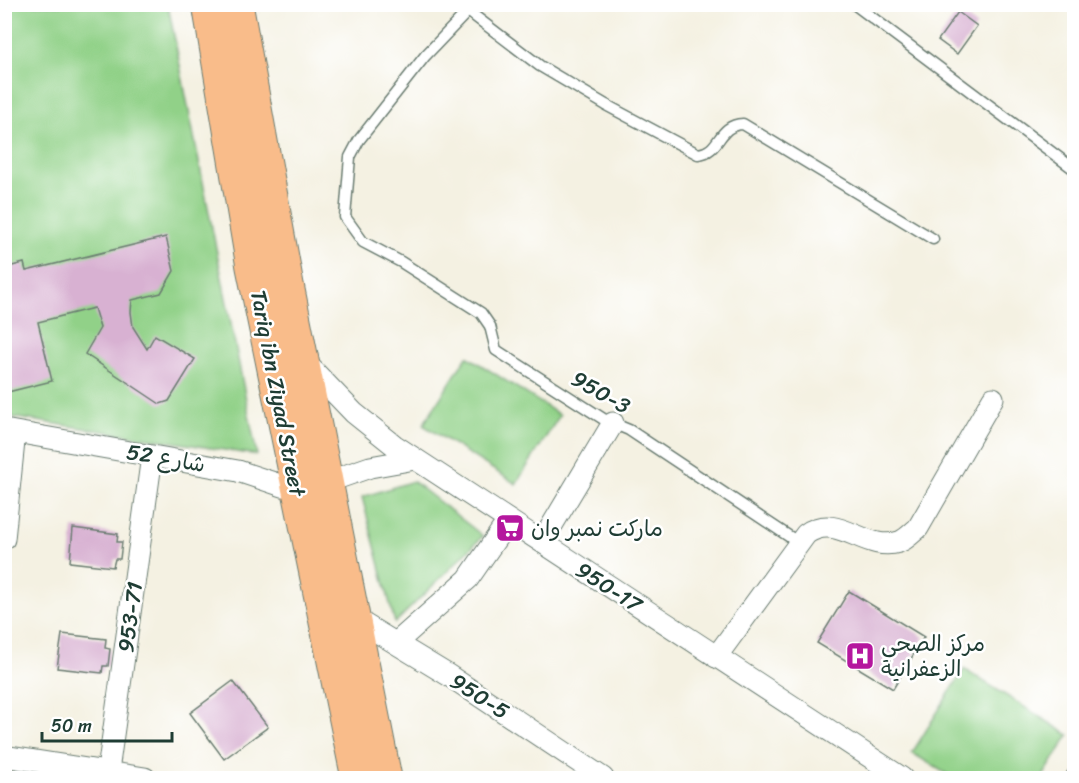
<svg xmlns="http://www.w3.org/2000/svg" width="1079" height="783" viewBox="0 0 1079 783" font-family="Sriracha,'Playpen Sans Arabic',sans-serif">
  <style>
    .green { fill: #91d188; stroke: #58875e; stroke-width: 1.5 }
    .building { fill: #d8b1d2 }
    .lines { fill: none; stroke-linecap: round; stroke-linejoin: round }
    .lane-casing { stroke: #6a7c71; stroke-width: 13 }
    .street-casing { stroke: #6a7c71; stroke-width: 23 }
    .primary-casing { stroke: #6a7c71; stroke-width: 35 }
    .lane { stroke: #fff; stroke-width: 10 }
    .street { stroke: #fff; stroke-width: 21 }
    .primary { stroke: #f9bc8a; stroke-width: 33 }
    .labels { text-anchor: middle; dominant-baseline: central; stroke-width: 5; stroke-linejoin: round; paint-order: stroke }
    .street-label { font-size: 22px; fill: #1f3d34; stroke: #fff }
    .poi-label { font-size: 22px; fill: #1f3d34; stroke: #fff; text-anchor: start }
  </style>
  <rect width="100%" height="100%" fill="#fff"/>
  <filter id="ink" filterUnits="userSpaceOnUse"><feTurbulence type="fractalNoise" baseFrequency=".0167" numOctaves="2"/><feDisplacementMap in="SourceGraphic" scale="12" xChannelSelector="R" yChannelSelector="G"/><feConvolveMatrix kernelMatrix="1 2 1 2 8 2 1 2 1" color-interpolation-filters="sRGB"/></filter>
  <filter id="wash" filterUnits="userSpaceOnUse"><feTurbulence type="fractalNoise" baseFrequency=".008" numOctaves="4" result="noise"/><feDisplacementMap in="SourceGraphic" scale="24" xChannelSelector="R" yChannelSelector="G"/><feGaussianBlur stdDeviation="1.35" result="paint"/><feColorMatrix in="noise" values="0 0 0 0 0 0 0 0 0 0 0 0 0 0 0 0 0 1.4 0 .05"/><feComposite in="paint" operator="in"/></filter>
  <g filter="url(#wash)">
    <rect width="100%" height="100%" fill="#f4f1e2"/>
    <path class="green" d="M5,5H168L257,455L5,416Z
      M467,356L560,415L516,484L423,425Z
      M413,481L483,536L395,623L362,497Z
      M964,669L1069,735L1042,778H953L912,753Z"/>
    <g id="blocks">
      <path class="building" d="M958,12L977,26L957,54L938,40Z
        M166,237L174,271L161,293L132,300L131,312L133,327L147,349L155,335L195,359L169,401L160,404L85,354L100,328L94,308L38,322L52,381L4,393V268L24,263L26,271Z
        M73,528L118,534L117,542H122L120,559H115L113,567L70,562Z
        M849,591L924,637L893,689L817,643Z
        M62,634L106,639L105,648L110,649L108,666H103L102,673L57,668Z
        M233,681L268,727L224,759L190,713Z"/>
    </g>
  </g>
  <g filter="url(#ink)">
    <use href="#blocks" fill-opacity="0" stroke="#6a7c71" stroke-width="1.5"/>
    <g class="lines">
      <g class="lane-casing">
        <path id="lane" d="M471,4L468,11L425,56L359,140L350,157L345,217L363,242L401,262L481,313L490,326L496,350L605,420L629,430L799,543
          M854,4L1074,169
          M468,11L540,66L606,105L698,154C721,152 717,125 743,124L933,239
          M1070,778L1074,772"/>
      </g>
      <g class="street-casing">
        <path id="street" d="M305,362L354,413L394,445L902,778
          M4,430L238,471L283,486L327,482L370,467L415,459
          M4,539L15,432
          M542,542L613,423
          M354,618L448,675L603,778
          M396,643L468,579L508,521
          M716,657L806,534C838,511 865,553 899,542C906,540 913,532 918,528L993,398
          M4,756L145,778
          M107,778L152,456"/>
      </g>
      <g class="primary-casing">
        <path id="primary" d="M209,4L253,267L358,778
          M236,4L287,285L385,778"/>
      </g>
      <use href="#lane" class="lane"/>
      <use href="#street" class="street"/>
      <use href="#primary" class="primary"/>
    </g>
  </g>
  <defs>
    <g id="supermarket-square" transform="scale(1.5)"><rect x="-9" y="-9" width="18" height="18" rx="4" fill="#b5179e" stroke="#fff"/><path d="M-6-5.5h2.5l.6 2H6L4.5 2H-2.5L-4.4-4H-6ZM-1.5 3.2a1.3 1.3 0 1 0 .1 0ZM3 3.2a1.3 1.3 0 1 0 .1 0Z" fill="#fff"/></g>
    <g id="hospital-square" transform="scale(1.5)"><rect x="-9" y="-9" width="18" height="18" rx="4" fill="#b5179e" stroke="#fff"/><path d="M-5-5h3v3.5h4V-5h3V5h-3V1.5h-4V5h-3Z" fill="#fff"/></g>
  </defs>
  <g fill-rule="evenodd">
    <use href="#supermarket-square" x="510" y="528"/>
    <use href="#hospital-square" x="860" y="656"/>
  </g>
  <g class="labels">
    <g class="street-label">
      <text transform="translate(601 392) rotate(30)">950-3</text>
      <text transform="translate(278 393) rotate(79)">Tariq ibn Ziyad Street</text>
      <text transform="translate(166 458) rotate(10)">شارع 52</text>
      <text transform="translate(609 587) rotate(33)">950-17</text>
      <text transform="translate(130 617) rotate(-82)">953-71</text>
      <text transform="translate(480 696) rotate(33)">950-5</text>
    </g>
    <g class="poi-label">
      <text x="531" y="528">ماركت نمبر وان</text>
      <text x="881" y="643">مركز الصحي<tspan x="881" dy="25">الزعفرانية</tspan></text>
    </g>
  </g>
  <rect width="1079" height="783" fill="none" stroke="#fff" stroke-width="24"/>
  <path d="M42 732v9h130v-9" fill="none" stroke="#1f3d34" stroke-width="3"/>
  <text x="51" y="732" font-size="18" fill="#1f3d34" stroke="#ffffff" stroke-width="4.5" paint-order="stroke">50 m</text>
</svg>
